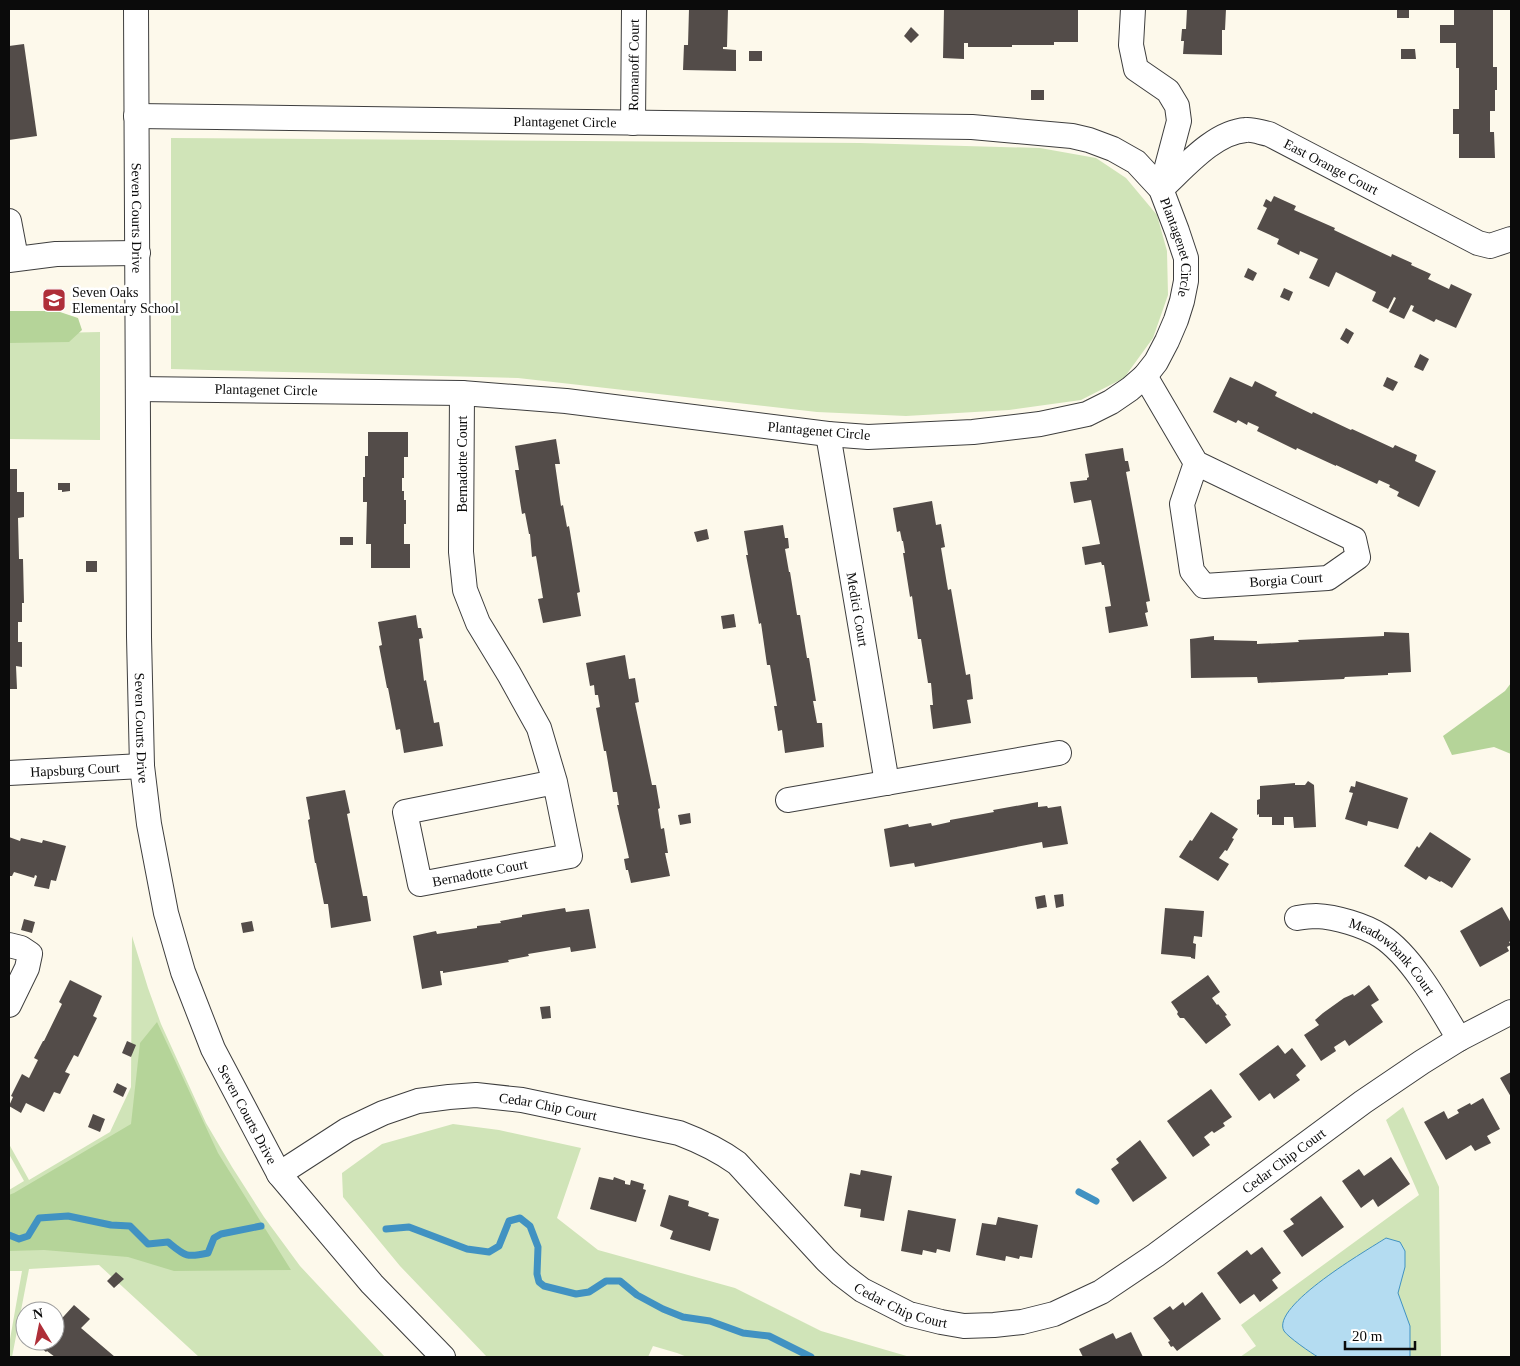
<svg xmlns="http://www.w3.org/2000/svg" width="1520" height="1366" viewBox="0 0 1520 1366" font-family="Georgia,serif">
  <style>
    .green { fill: #d0e4b8 }
    .forest { fill: #b5d499 }
    .water { fill: #b4dcf1; stroke: #4192c2 }
    .lines { fill: none; stroke-linecap: round; stroke-linejoin: round }
    .stream { stroke: #4192c2; stroke-width: 7 }
    .building { fill: #534c49 }
    .minor-casing { stroke: #3e3e3e; stroke-width: 26 }
    .minor { stroke: #fff; stroke-width: 24 }
    .labels { text-anchor: middle; dominant-baseline: central; stroke-width: 5; stroke-linejoin: round; paint-order: stroke }
    .street-label { font-size: 14px; fill: #0b0b0b; stroke: #fff }
    .poi-label { font-size: 14px; fill: #0b0b0b; stroke: #fff; text-anchor: start }
  </style>
  <rect width="100%" height="100%" fill="#fdf9eb"/>
  <path class="green" d="M171,138L860,143L1040,148L1096,158L1126,178L1157,215L1167,251L1168,295L1153,338L1124,378L1081,400L1009,410L906,416L817,412L518,378L171,369Z
    M100,332V440L9,439V334Z
    M132,936L148,988L161,1024L206,1123L232,1167L264,1217L300,1266L385,1357H199L99,1265L29,1269L12,1357H9V1345L22,1271H9V1190L24,1181L9,1154V1144L29,1180L110,1132L131,1087Z
    M1403,1107L1439,1187L1441,1357H1240L1256,1346L1241,1325L1419,1195L1386,1120Z
    M453,1124L499,1130L581,1148L557,1218L598,1250L735,1288L821,1331L910,1357H687L677,1353L653,1346L648,1357H487L400,1266L343,1197L342,1173L382,1144Z"/>
  <path class="forest" d="M9,311H57L78,318L82,330L69,342L9,343Z
    M1511,683V754L1494,747L1452,755L1443,736L1505,691Z
    M157,1022L218,1153L291,1270L174,1271L128,1257L44,1250L9,1251V1195L14,1193L131,1124L140,1043Z"/>
  <path class="water" d="M1386,1238L1400,1242L1405,1251V1267L1398,1293L1410,1326V1357H1318C1311,1353 1288,1337 1284,1331C1270,1306 1369,1249 1386,1238Z"/>
  <g class="lines">
    <path class="stream" d="M1079,1192L1096,1201
      M386,1229L409,1227L467,1249L489,1252L499,1246L509,1221L520,1218L530,1226L538,1247L537,1274L539,1282L544,1286L576,1294L589,1292L606,1281H620L637,1295L663,1309L683,1317L710,1321L743,1333L769,1336L811,1357
      M9,1235L19,1239L28,1236L39,1218L68,1216L111,1225L130,1226L148,1244L168,1242C185,1256 186,1258 208,1253L214,1238L221,1234L261,1226"/>
  </g>
  <path class="building" d="M689,9H728L727,47H723V49L736,50V71L683,70L684,45H688Z
    M944,9H1078V42H1054V45H1012V47H968V43H964V59L943,58Z
    M1187,9H1226L1225,30H1222V55L1183,54L1184,41H1181L1182,29H1186Z
    M1397,9H1409V18H1397Z
    M1454,9H1493V67H1497V90H1495V111H1490V132H1494L1495,158H1459V134H1453V109H1459V68H1456V43H1440V25H1454Z
    M911,27L919,35L911,43L904,36Z
    M24,44L37,136L9,140V46Z
    M1401,49H1415L1416,59H1401Z
    M749,51H762V61H749Z
    M1031,90H1044V100H1031Z
    M1274,196L1296,206L1294,210L1335,228L1334,230L1391,257L1392,254L1412,263L1411,265L1431,274L1428,279L1449,289L1451,284L1472,294L1456,328L1436,319L1434,322L1412,311L1414,306L1411,305L1404,319L1389,312L1396,298L1394,297L1388,309L1372,301L1376,292L1336,272L1329,287L1309,278L1318,259L1300,251L1299,255L1277,244L1279,239L1257,229L1267,208L1263,206L1266,199L1271,202Z
    M1248,268L1257,273L1253,281L1244,277Z
    M1284,288L1293,292L1289,301L1280,297Z
    M1346,328L1354,333L1348,344L1340,339Z
    M1420,354L1429,359L1423,371L1414,367Z
    M1230,377L1252,387L1255,381L1277,392L1275,396L1312,414L1313,412L1351,430L1352,429L1393,448L1395,445L1417,455L1415,461L1436,471L1419,507L1397,496L1399,492L1389,487L1390,485L1379,480L1377,484L1336,465V466L1297,448L1296,450L1257,431L1259,427L1248,422L1247,425L1238,420L1236,423L1213,412Z
    M1387,377L1398,382L1393,391L1383,386Z
    M368,432H408V457H404V478H402V491H404V500H406V524H404V544H410V568H371V544H366L367,502H363V477H365V456H368Z
    M556,439L560,464H555L561,506L563,505L567,527L569,526L580,592L577,593L581,616L543,623L538,599L543,598L536,556L532,557L530,534H529L525,513L522,514L515,470H519L515,446Z
    M1123,448L1125,461H1128L1130,471L1126,472L1150,601L1146,602L1148,612L1145,613L1148,626L1109,633L1105,607L1111,606L1104,565H1102L1101,562L1085,565L1082,547L1100,544L1091,500L1074,503L1070,482L1087,480V478L1089,477L1085,454Z
    M9,469H17V492H24V517L18,518L19,559H23L24,603H22V622H18V642H22V667L16,666L17,689H9Z
    M58,483H70V491L62,492V490H58Z
    M932,501L936,525L941,524L945,547L941,548L948,590L951,589L966,675L970,674L973,699L967,700L971,723L933,729L930,705H933L931,683H928L921,639H918L912,596L910,597L903,553H905L903,541H902L900,531L897,532L893,508Z
    M783,525L785,538H788L789,548L785,549L789,572H790L797,615H800L807,658H809L816,701H813L817,723H822L824,747L785,753L782,730L778,731L774,706H777L770,665H767L761,623L759,624L746,555H748L744,531Z
    M707,529L709,539L697,542L694,532Z
    M340,537H353V545H340Z
    M86,561H97V572H86Z
    M734,614L736,627L723,629L721,616Z
    M416,615L418,628H421L423,638L419,639L424,681L426,680L434,723L439,722L443,746L404,753L400,729L396,730L388,688H387L379,646L382,645L378,622Z
    M1384,632L1409,633L1411,672L1388,673V675L1345,677L1344,679L1258,683L1257,677L1191,678L1190,639L1214,636V640L1257,641V644L1299,642L1298,640L1384,636Z
    M625,655L629,679L635,678L639,702L635,703L652,785H656L660,808L658,809L661,829L664,828L668,853H665L670,876L631,883L628,870H626L624,859L629,858L617,805H619L617,792H613L606,751H604L596,708L600,707L598,695H595L594,685L590,686L586,663Z
    M1308,781L1314,785L1316,827L1294,828L1293,817H1284V825H1272V817H1259V814L1257,815V800L1260,799V786L1295,783V785H1305Z
    M1356,781L1408,798L1398,829L1368,821L1367,826L1345,819L1353,793L1349,792L1351,786L1355,787Z
    M345,790L350,813L347,814L363,896H367L371,921L331,928L328,904H324L316,863H315L308,820L310,819L306,797Z
    M1038,802V807L1047,806L1048,808L1061,806L1068,844L1043,848L1042,842L915,867L914,863L890,867L884,829L908,824L909,827L931,823L932,826L950,822V820L994,812L993,810Z
    M1211,812L1238,829L1232,838L1234,839L1227,851L1225,850L1219,858L1229,864L1218,881L1179,857L1190,840L1192,841Z
    M690,813L691,823L680,825L678,815Z
    M1430,832L1471,859L1452,888L1441,881L1440,882L1429,876L1426,880L1404,866L1417,846L1419,848Z
    M9,837L20,841L21,838L42,843L43,840L66,846L56,881L51,880L49,889L34,886L37,876L35,875L34,878L14,872L12,876H9Z
    M1063,894L1064,906L1056,908L1054,895Z
    M1045,895L1047,907L1037,909L1035,897Z
    M1502,907L1511,923V941L1509,942L1511,945L1507,947L1509,951L1480,967L1460,931Z
    M565,908L566,912L589,909L596,948L571,952L570,947L528,954L529,956L508,960L509,962L443,973V971H440L442,985L422,989L413,936L436,931L437,934L477,928V926L501,923L500,921L522,917V915Z
    M1165,908L1204,911L1202,937L1194,936L1193,943L1196,944L1195,959L1191,958V957L1161,954Z
    M24,919L35,922L32,933L21,930Z
    M252,921L254,931L243,933L241,923Z
    M1208,975L1220,992L1212,998L1217,1005L1218,1004L1227,1015L1225,1016L1231,1025L1206,1044L1184,1018H1180L1177,1014L1178,1012L1171,1002Z
    M70,980L102,996L93,1016L97,1018L78,1057L74,1055L65,1072L70,1074L60,1094L54,1092L44,1112L26,1103L21,1113L9,1106L13,1097L11,1096L22,1074L29,1078L38,1060L34,1058L43,1041H44L62,1004L59,1002Z
    M1369,985L1379,1000L1371,1005L1383,1022L1349,1046L1345,1040L1334,1047L1336,1051L1321,1061L1304,1035L1319,1025L1315,1020L1323,1013L1344,998L1353,994L1354,996Z
    M550,1006L551,1018L542,1019L540,1007Z
    M127,1041L136,1045L131,1057L122,1053Z
    M1278,1045L1285,1054L1292,1048L1306,1066L1296,1075L1300,1080L1274,1099L1270,1093L1259,1101L1239,1074Z
    M1511,1072V1097L1500,1078Z
    M117,1083L127,1088L123,1097L113,1092Z
    M1211,1089L1232,1117L1223,1123L1225,1126L1214,1133L1212,1131L1204,1137L1210,1145L1193,1157L1167,1121Z
    M1483,1098L1500,1129L1487,1136L1491,1143L1475,1151L1471,1145L1446,1160L1424,1122L1444,1111L1448,1119L1459,1113L1457,1110L1470,1103L1471,1105Z
    M93,1114L105,1119L100,1132L88,1127Z
    M1140,1140L1167,1178L1133,1202L1111,1169L1119,1163L1116,1159Z
    M1391,1157L1410,1184L1378,1207L1373,1199L1361,1208L1342,1181L1359,1169L1364,1176Z
    M861,1170L892,1176L884,1221L860,1217L861,1209L844,1206L850,1173L860,1175Z
    M599,1177L613,1180L614,1177L625,1181V1184L630,1185L631,1180L644,1184L643,1189L646,1190L636,1222L590,1209Z
    M669,1195L689,1201L688,1206L709,1213L708,1216L719,1219L710,1251L670,1239L673,1231L660,1226Z
    M1321,1196L1344,1227L1302,1257L1283,1231L1294,1224L1290,1219Z
    M908,1210L956,1219L950,1252L937,1249L936,1253L923,1250L922,1255L901,1251Z
    M998,1217L1038,1225L1032,1258L1020,1256L1019,1259L1006,1256L1005,1261L976,1255L982,1223L996,1225Z
    M1262,1247L1281,1273L1272,1280L1278,1288L1260,1302L1254,1294L1240,1304L1217,1273L1247,1250L1251,1255Z
    M116,1272L124,1279L114,1288L107,1281Z
    M1202,1292L1221,1319L1177,1351L1173,1346L1171,1347L1168,1342L1170,1341L1153,1318L1170,1306L1173,1310L1183,1302L1185,1306Z
    M74,1305L90,1319L81,1328L115,1357H55L47,1351L46,1352L38,1345L41,1341H55V1326Z
    M1131,1332L1143,1357H1083L1079,1349L1113,1333L1116,1339Z"/>
  <g class="lines">
    <g class="minor-casing">
      <g id="minor">
        <path id="s1" d="M136,9L139,637L142,766L149,824L166,913L183,972L213,1049L279,1174L372,1284L443,1357"/>
        <path d="M1133,9L1131,45L1136,69L1168,91L1177,106L1179,121L1161,189"/>
        <path id="s2" d="M136,116L972,127L1072,136L1089,140L1113,149L1136,162L1161,189L1177,231L1186,258V281L1182,301L1176,320L1167,341L1156,362L1145,376L1130,389L1111,402L1087,414L1040,424L973,432L868,437L828,434L566,401L462,393L138,389"/>
        <path id="s3" d="M633,123L634,9"/>
        <path id="s4" d="M1161,189C1184,168 1214,132 1246,130C1253,129 1262,133 1269,134L1478,243L1490,246L1511,239"/>
        <path d="M9,221L16,258"/>
        <path d="M9,260L56,254L138,253"/>
        <path d="M1145,376L1196,463L1354,539L1358,557L1328,578L1204,586L1192,571L1182,504L1196,463"/>
        <path d="M462,393L461,552L465,590L478,623L509,674L539,728L555,782L570,856L420,884L405,812L555,782"/>
        <path id="s5" d="M828,434L887,783"/>
        <path id="s6" d="M9,773L142,766"/>
        <path d="M788,800L1059,753"/>
        <path id="s7" d="M1297,918C1303,917 1309,916 1316,916C1336,917 1364,925 1381,936C1412,956 1440,1007 1459,1039"/>
        <path d="M9,945L21,948L30,954L27,968L9,1005"/>
        <path id="s8" d="M279,1174L347,1130L383,1113L418,1101L449,1097L476,1095L522,1100L679,1133C700,1141 719,1150 737,1163L826,1260L841,1274L862,1290L909,1314L941,1322L964,1326L994,1325L1022,1322L1054,1314L1101,1292L1156,1255L1363,1102L1422,1062L1459,1039L1511,1012"/>
      </g>
    </g>
    <use href="#minor" class="minor"/>
  </g>
  <defs>
    <g id="school-square" transform="scale(1.25)"><rect x="-9" y="-9" width="18" height="18" rx="4" fill="#af2f39" stroke="#fff"/><path d="M0-5L7-2L0 1L-7-2ZM-4 1L0 2.5L4 1V4Q0 6-4 4Z" fill="#fff"/></g>
  </defs>
  <g fill-rule="evenodd">
    <use href="#school-square" x="54" y="300"/>
  </g>
  <g class="labels">
    <g class="street-label">
      <text stroke="none"><textPath href="#s3" startOffset="58">Romanoff Court</textPath></text>
      <text stroke="none"><textPath href="#s2" startOffset="429">Plantagenet Circle</textPath></text>
      <text stroke="none"><textPath href="#s4" startOffset="199">East Orange Court</textPath></text>
      <text stroke="none"><textPath href="#s1" startOffset="209">Seven Courts Drive</textPath></text>
      <text stroke="none"><textPath href="#s2" startOffset="1104">Plantagenet Circle</textPath></text>
      <text transform="translate(266 390) rotate(1)">Plantagenet Circle</text>
      <text transform="translate(819 431) rotate(5)">Plantagenet Circle</text>
      <text transform="translate(462 464) rotate(-90)">Bernadotte Court</text>
      <text transform="translate(1286 580) rotate(-4)">Borgia Court</text>
      <text stroke="none"><textPath href="#s5" startOffset="178">Medici Court</textPath></text>
      <text stroke="none"><textPath href="#s1" startOffset="719">Seven Courts Drive</textPath></text>
      <text stroke="none"><textPath href="#s6" startOffset="66">Hapsburg Court</textPath></text>
      <text transform="translate(480 873) rotate(-11)">Bernadotte Court</text>
      <text stroke="none"><textPath href="#s7" startOffset="109">Meadowbank Court</textPath></text>
      <text stroke="none"><textPath href="#s8" startOffset="289">Cedar Chip Court</textPath></text>
      <text stroke="none"><textPath href="#s1" startOffset="1124">Seven Courts Drive</textPath></text>
      <text stroke="none"><textPath href="#s8" startOffset="1144">Cedar Chip Court</textPath></text>
      <text stroke="none"><textPath href="#s8" startOffset="709">Cedar Chip Court</textPath></text>
    </g>
    <g class="poi-label">
      <text x="72" y="292">Seven Oaks<tspan x="72" dy="16">Elementary School</tspan></text>
    </g>
  </g>
  <rect width="1520" height="1366" fill="none" stroke="#0b0b0b" stroke-width="20"/>
  <g transform="translate(40 1326) rotate(350)"><circle r="24" fill="#ffffff" stroke="#9d9d9d"/>
  <path d="M0-4L9 19L0 12L-9 19Z" fill="#af2f39"/>
  <text y="-8" font-size="14" font-weight="bold" text-anchor="middle" fill="#0b0b0b">N</text>
  </g>
  <path d="M1345 1341v8h70v-8" fill="none" stroke="#0b0b0b" stroke-width="2.5"/>
  <text x="1352" y="1341" font-size="15" fill="#0b0b0b" stroke="#ffffff" stroke-width="4" paint-order="stroke">20 m</text>
</svg>
